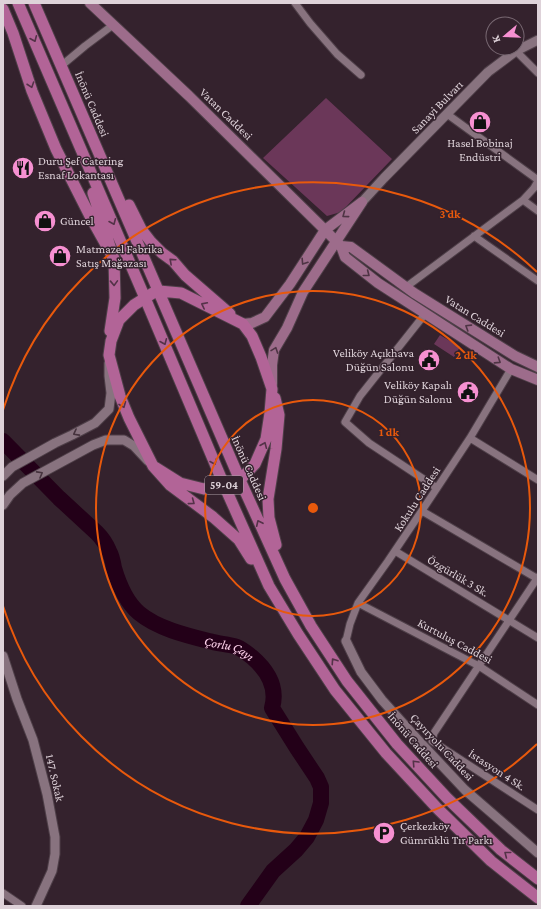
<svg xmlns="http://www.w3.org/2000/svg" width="541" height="909" viewBox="0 0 541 909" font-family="'Crimson Pro',serif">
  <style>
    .green { fill: #6b3759 }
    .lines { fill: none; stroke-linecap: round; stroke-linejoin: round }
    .river { stroke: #230018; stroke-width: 16 }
    .minor-casing { stroke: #4e3f48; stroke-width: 9 }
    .tertiary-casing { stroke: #4e3f48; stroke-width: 11 }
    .secondary-casing { stroke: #4e3f48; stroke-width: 12 }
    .primary-casing { stroke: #4e3f48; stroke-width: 13 }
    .minor { stroke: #88737f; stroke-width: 7 }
    .tertiary { stroke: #88737f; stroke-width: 9 }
    .secondary { stroke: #9d6c8b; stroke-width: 10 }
    .primary { stroke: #b26497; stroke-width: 11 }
    .oneway { stroke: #543248 }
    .oneway2 { stroke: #4e3444 }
    .oneway3 { stroke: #45323d }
    .ring { fill: none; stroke: #e8590c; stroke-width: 2 }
    .labels { text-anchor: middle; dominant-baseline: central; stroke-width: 3; stroke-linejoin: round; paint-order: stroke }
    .shield { fill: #34222d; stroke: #ab9da5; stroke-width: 1 }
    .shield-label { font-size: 11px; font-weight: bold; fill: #ded2d9 }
    .street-label { font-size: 12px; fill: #ded2d9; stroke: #34222d }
    .poi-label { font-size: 12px; fill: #ded2d9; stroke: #34222d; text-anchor: start }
    .water-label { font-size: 13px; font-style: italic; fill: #fed1eb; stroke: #34222d }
    .centre { fill: #e8590c; stroke: #34222d; stroke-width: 2 }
    .ring-label { font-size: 12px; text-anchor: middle; font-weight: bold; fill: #e8590c; stroke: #34222d; stroke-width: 3; stroke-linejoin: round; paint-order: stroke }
  </style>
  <rect width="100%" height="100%" fill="#34222d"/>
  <path class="green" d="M326,98L392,159L341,212L327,216L263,158Z
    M440,335L460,347L454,357L434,344Z"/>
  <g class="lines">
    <path class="river" id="s1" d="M3,441L59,498L97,533C102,538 106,544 109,551C112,556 113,562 114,568C119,585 126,602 139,613C158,629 189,636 213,642C220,644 229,644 237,647C242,649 247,653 252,657C267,670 278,687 272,708L297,748L317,778L321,787V803L316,820L307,837L296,850L273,871L248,906"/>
    <g class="minor-casing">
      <path id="minor" d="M295,3L310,23L337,54L361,75
        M516,51L538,73
        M61,66L85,46L113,25
        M447,114L538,180
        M523,200L538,211
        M474,236L538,281
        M406,287L523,200L534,188L538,181
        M425,314L360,396L345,422L369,443L437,488
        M470,438L538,480
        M422,511L538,579
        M395,551L538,638
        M538,577L434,733L432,741L538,810
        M358,603L479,666L538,705
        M346,641L350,624L358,603L388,561L425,506L437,488L470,438L511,369
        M3,893L22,906"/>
    </g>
    <g class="tertiary-casing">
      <path id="tertiary" d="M362,202L384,178L488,72L516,51L538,40
        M3,476L12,467L55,443L72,435L95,423L109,409L111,393L109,376V363
        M3,505L10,495L23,483L93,445L106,440H124L134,446L148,461
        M346,641L361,672L382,700L419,741L465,790L538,853
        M3,656L17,699L33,740L47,794L55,837V854L52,871L36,906"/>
    </g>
    <g class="secondary-casing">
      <path id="secondary" d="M90,3L189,96L325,230L341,246L345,257L378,283L511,369L538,380
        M341,246L351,247L414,293L515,356L538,367
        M243,324L252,323L265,317L290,284L325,230L362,202L303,292L287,328L274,350L272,365V384"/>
    </g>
    <g class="primary-casing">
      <path id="primary" d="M18,3L145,298L224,485L269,586L298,634L335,690L386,753L437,808L491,861L538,898
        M34,3L240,480L285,579L311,626L347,681L397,744L447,798L501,850L538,879
        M3,9L13,33L32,91L56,149L90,216L114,259
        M93,193L114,259L115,298L110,331
        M129,205L141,229L151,242L162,253L173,261L185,275L230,314
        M275,398L279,415L276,449L268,499L269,518L276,545
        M153,466L180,483L204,489L224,485L240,480L255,464L266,439L270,413L272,389L261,357L252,336L243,324L181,293L159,291L153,293L134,305L119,320L111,341L109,355L120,396L129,418L153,466L170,485L213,517L239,540L251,559"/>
    </g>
    <use href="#minor" class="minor"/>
    <use href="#tertiary" class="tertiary"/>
    <use href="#secondary" class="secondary"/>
    <use href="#primary" class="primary"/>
  </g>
  <defs><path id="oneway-chevron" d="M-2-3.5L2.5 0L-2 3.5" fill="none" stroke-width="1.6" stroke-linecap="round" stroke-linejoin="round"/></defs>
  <g class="oneway">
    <use href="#oneway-chevron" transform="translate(34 39) rotate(67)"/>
    <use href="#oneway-chevron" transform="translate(31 85) rotate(71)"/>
    <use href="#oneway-chevron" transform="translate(113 222) rotate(67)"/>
    <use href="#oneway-chevron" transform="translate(172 261) rotate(-138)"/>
    <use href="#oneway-chevron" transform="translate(114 283) rotate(88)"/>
    <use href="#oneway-chevron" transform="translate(204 305) rotate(-153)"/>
    <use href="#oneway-chevron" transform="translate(164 342) rotate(67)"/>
    <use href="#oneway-chevron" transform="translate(123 405) rotate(68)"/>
    <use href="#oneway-chevron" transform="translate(264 445) rotate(-67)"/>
    <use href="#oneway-chevron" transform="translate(214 462) rotate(67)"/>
    <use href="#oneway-chevron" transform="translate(192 502) rotate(37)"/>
    <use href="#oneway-chevron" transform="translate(259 523) rotate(-115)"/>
    <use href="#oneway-chevron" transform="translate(334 661) rotate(-124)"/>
    <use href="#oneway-chevron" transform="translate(415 763) rotate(-133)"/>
    <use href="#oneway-chevron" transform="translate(507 854) rotate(-142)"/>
  </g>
  <g class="oneway2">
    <use href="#oneway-chevron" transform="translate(345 215) rotate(143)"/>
    <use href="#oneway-chevron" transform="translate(304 262) rotate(123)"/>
    <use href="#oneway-chevron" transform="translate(367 274) rotate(38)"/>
    <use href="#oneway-chevron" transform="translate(468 327) rotate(-148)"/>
    <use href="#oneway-chevron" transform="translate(275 350) rotate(-70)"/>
    <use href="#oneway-chevron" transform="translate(498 361) rotate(33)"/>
  </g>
  <g class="oneway3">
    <use href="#oneway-chevron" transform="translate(76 433) rotate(152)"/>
    <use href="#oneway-chevron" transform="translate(40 474) rotate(-29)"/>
  </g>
  <g class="ring">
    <circle cx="313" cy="508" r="108"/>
    <circle cx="313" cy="508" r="217"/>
    <path d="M537 744A325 325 0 0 1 3 606M3 410A325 325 0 0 1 537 272"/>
  </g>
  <defs>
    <g id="shop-disc" transform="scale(1.15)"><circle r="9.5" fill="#f690d1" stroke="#34222d"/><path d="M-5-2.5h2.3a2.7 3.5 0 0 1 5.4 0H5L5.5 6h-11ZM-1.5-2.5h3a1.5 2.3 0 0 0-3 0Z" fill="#111"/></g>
    <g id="restaurant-disc" transform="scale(1.15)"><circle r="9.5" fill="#f690d1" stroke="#34222d"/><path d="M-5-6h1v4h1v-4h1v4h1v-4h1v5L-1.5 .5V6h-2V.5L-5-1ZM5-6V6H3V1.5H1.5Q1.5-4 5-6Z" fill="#111"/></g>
    <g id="civic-disc" transform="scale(1.15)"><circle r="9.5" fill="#f690d1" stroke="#34222d"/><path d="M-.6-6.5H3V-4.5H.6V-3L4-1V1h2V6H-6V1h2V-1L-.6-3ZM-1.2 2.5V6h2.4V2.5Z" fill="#111"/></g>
    <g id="parking-disc" transform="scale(1.15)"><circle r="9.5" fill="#f690d1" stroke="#34222d"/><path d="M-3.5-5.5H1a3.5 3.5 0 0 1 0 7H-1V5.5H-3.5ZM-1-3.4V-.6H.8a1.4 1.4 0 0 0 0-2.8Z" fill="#111"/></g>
  </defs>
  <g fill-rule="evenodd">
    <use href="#shop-disc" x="480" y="122"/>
    <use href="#restaurant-disc" x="23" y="168"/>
    <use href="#shop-disc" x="45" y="221"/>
    <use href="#shop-disc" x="60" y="256"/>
    <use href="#civic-disc" x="429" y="360"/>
    <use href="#civic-disc" x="468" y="392"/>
    <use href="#parking-disc" x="384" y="833"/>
  </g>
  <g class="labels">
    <rect class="shield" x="205" y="476" width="38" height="18" rx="3"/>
    <g class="shield-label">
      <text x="224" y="485">59-04</text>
    </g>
    <g class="street-label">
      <text transform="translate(92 104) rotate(67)">İnönü Caddesi</text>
      <text transform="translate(437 107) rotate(-46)">Sanayi Bulvarı</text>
      <text transform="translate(226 114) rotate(44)">Vatan Caddesi</text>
      <text transform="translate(475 316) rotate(32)">Vatan Caddesi</text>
      <text transform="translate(249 468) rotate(66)">İnönü Caddesi</text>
      <text transform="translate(417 499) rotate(-57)">Kokulu Caddesi</text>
      <text transform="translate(458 576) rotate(31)">Özgürlük 3 Sk.</text>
      <text transform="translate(455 641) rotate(28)">Kurtuluş Caddesi</text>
      <text transform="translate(413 740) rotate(49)">İnönü Caddesi</text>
      <text transform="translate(442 747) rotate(47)">Çayıryolu Caddesi</text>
      <text transform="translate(497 770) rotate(33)">İstasyon 4 Sk.</text>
      <text transform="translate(55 778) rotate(77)">147. Sokak</text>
    </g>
    <g class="poi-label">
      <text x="480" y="143" text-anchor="middle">Hasel Bobinaj<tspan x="480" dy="14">Endüstri</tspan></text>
      <text x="38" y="161">Duru Şef Catering<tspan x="38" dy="14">Esnaf Lokantası</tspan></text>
      <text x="60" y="221">Güncel</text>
      <text x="76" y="249">Matmazel Fabrika<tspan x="76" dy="14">Satış Mağazası</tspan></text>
      <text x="414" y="353" text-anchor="end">Veliköy Açıkhava<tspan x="414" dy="14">Düğün Salonu</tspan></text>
      <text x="452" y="385" text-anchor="end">Veliköy Kapalı<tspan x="452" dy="14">Düğün Salonu</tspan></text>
      <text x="400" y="826">Çerkezköy<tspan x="400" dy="14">Gümrüklü Tır Parkı</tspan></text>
    </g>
    <g class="water-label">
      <text stroke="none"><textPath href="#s1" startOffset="321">Çorlu Çayı</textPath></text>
    </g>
  </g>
  <circle cx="313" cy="508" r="6" class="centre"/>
  <g class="ring-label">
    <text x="450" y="218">3 dk</text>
    <text x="466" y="359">2 dk</text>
    <text x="389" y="436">1 dk</text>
  </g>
  <rect width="541" height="909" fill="none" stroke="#ded2d9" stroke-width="8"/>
  <g transform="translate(505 36) rotate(251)"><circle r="19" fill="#34222d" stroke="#786872"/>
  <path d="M0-3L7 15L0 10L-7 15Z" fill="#f690d1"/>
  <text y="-6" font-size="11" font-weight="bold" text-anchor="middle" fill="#ded2d9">K</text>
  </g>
</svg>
